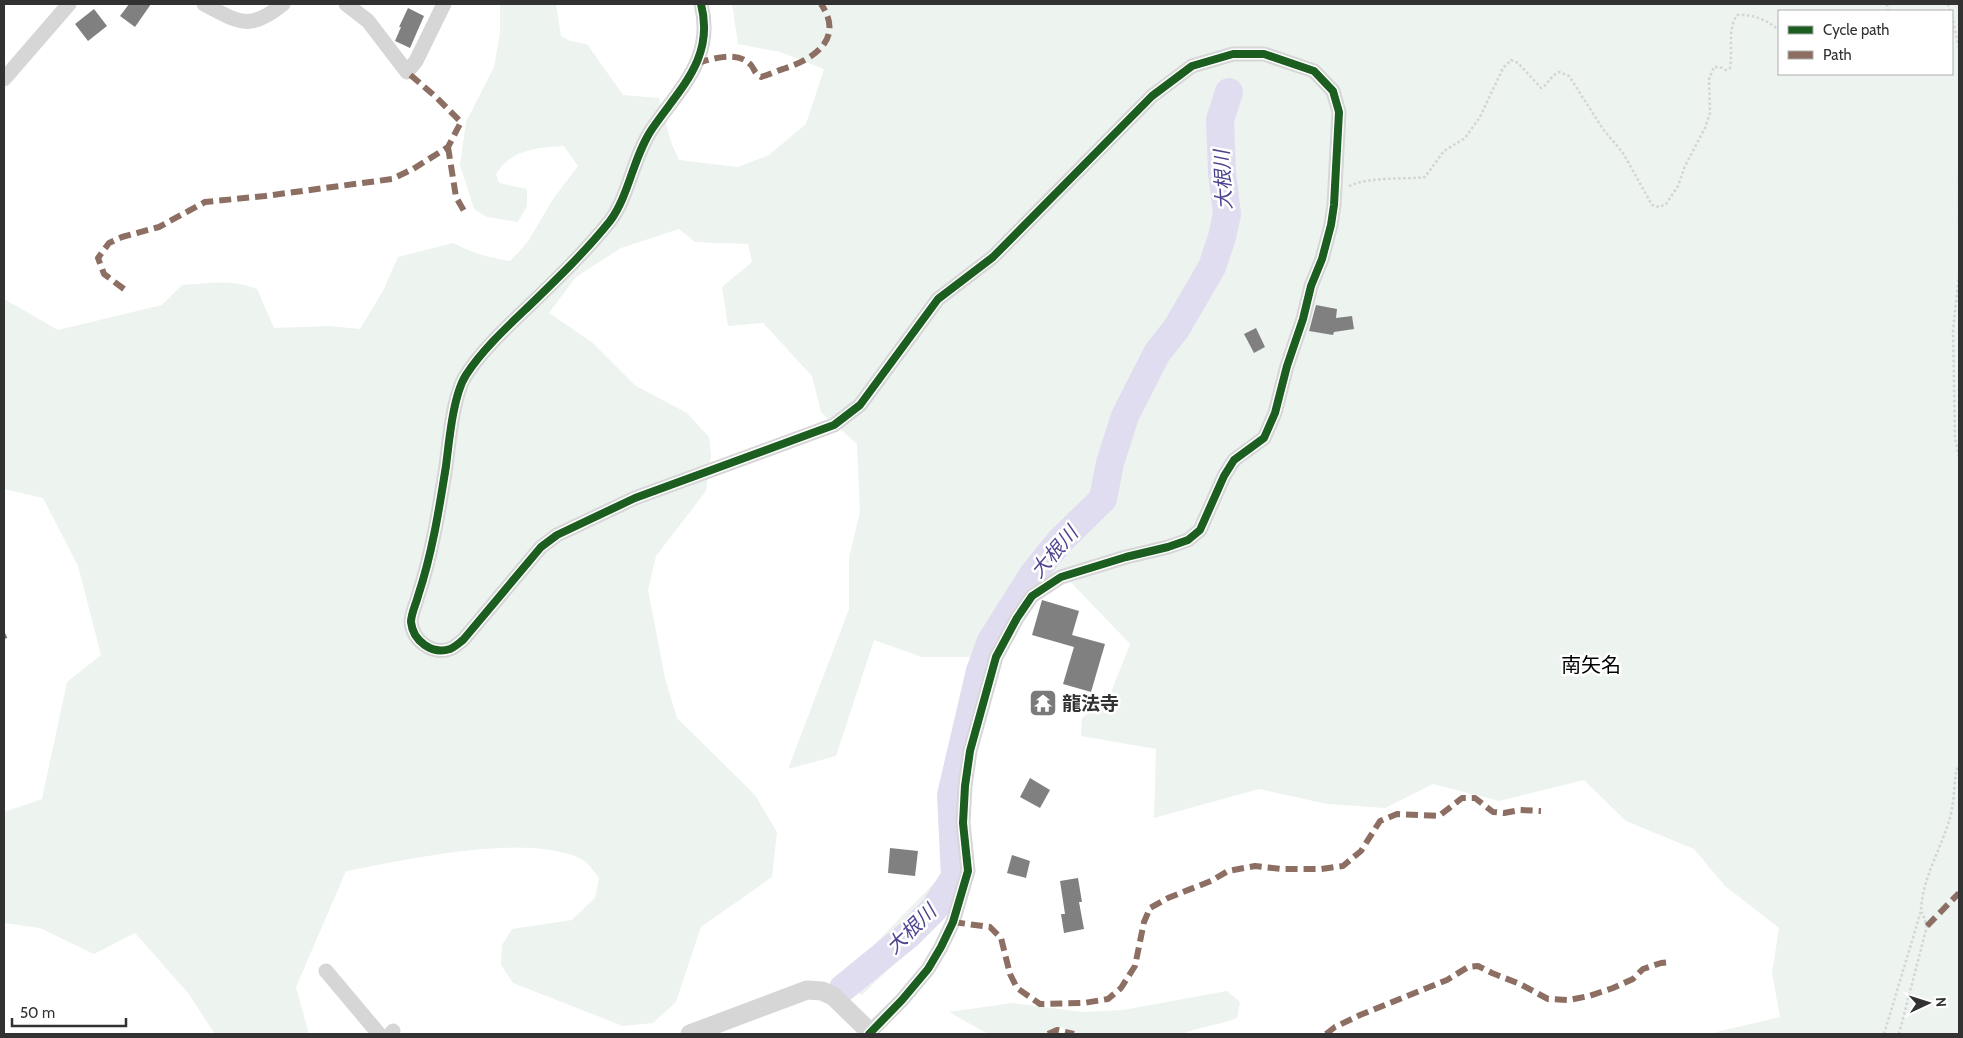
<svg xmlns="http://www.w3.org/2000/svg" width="1963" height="1038" viewBox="0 0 1963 1038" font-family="Cabin,'Noto Sans JP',sans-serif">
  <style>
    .green { fill: #edf3ee; fill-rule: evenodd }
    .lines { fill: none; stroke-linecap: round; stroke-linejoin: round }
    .river { stroke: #e0ddf1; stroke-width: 28 }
    .building { fill: #808080 }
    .path { stroke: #d4d4d4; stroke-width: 2.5; stroke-dasharray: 2.5 2.5; stroke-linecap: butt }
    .minor { stroke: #d6d6d6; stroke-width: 15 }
    .tertiary { stroke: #d6d6d6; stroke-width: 19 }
    .quiet { stroke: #8d6e63; stroke-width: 6; stroke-dasharray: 12 6; stroke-linecap: butt }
    .cycleway-casing { stroke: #fff; stroke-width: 11 }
    .cycleway { stroke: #1b5e20; stroke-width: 8 }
    .labels { text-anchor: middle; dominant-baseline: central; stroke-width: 5; stroke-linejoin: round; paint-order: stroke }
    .poi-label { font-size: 19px; font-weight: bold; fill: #323232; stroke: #fff; text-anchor: start }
    .water-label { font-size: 20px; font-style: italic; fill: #4d448f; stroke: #fff }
    .neighbourhood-label { font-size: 20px; fill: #000; stroke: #fff }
  </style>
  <rect width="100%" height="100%" fill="#fff"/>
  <path class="green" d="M500,4H556L561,36L570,41L587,44L623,95L659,98L671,142L679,160L738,167L769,155L806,124L824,69L780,52L738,44L732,4H1959V1034H1708L1780,1017L1772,973L1779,928L1725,886L1694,849L1626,821L1584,780L1499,801L1433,784L1385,808L1327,804L1259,789L1154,818L1156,749L1081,736L1082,718L1108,700L1130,644L1061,572L1028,593L1008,615L996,657H922L874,640L836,756L788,769L849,609V558L860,512L857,444L821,412L812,376L763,323L728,326L722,287L752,262L748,244L695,242L679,229L621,248L576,277L549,313L593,343L636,386L687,413L709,437L711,456L706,491L656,556L648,590L665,678L677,718L755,795L777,832L772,877L701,927L676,1002L653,1023L623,1026L513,983L501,965L502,945L512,929L572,920L595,898L599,878C594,872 588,862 581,859C525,832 406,860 346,871L296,987L309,1034H215L188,993L135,933L94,954L40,928L4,923V812L42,799L67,682L101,655L78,566L43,498L4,489V299L58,330L162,305L182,285C209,283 231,279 257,289L274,328L330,326L360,329L383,291L398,257L453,243C472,253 490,258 510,261L527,243L553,199L578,166L564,146C536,148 511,149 496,174L499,183L527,189V206L518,222L487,217L474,209L460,165L466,122L494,67L500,33ZM1779,11H1952V74H1779Z
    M967,849L963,891L921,938L862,995L840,980Z
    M1227,991L1240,1002L1237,1018C1219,1025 1200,1027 1182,1034H1074L1061,1027L1048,1034H988L949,1012L1012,1003L1084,1012L1123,1010Z"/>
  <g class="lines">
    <path class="river" d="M843,988L907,936L934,909L955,877L951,795L980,671L991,641L1034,573L1060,541L1103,499L1110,463L1125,416L1157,353L1176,329L1212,267L1222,237L1227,214L1222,172L1220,120L1229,92"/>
  </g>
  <path class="building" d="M129,4H151L135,27L120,16Z
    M408,8L424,16L410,48L395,41L401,27H399Z
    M94,9L107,26L88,41L75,24Z
    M1316,305L1337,309L1336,318L1352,316L1354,329L1334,332L1333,335L1309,331Z
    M1256,328L1265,347L1254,353L1244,334Z
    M1042,600L1079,611L1072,635L1105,644L1091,692L1063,684L1074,647L1032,635Z
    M1030,778L1050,790L1040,808L1020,797Z
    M890,848L918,851L915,876L888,873Z
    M1012,855L1030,861L1026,878L1007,873Z
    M1078,878L1082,902H1079L1084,929L1064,933L1061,914H1065L1060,881Z"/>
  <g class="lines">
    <path class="path" d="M1887,4L1888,11
      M1948,4L1950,11
      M1952,16L1959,48
      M1959,171V236
      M1349,186C1372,176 1400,180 1425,177L1444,151L1465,138L1480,117L1503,68L1511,60L1518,63L1541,88C1549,84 1550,76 1559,72L1569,76L1603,129L1623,153L1652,205L1659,207L1666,204L1678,186L1685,166L1705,128L1710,113L1709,79L1714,67H1720L1726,70L1730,68C1733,51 1727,30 1737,15C1754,14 1766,20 1779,30
      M1959,275L1953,330L1955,438L1959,457
      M1884,1034L1921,911C1922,879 1940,851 1949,821C1954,806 1954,787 1956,771L1959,766
      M1899,1034L1927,926L1922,912"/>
    <path class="minor" d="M204,4C239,22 249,32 283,4
      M346,4L368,21L407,72L416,61L444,4
      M701,4C715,58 680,88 652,129C633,157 629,196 610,221C586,251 557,279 529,306C507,327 483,349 466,375C453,395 449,442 446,466C439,510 432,554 418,596C416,604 411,614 411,622C413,641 432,655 450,649C455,647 459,643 463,640L541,547L557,535L635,498L834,425L860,405L938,299L993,257L1152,96L1192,66L1233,54H1264L1314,71L1333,91L1339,112L1334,205L1331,225L1322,259L1311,286L1303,319L1287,366L1275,413L1264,438L1234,460L1224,476L1200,530L1188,540L1168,547L1126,557L1061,577L1032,596L1017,618L996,657L970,751L965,786L963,823L968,871L953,922L941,947L928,969L902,1000L870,1032
      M4,79L69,4
      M326,971L379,1034
      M391,1034L393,1031"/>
    <path class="tertiary" d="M690,1034L807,990L822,991L833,996L870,1032L869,1034"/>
    <path class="quiet" d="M697,63C713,59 737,50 751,65C755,70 754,73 761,77C769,75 776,71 783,69C814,59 845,39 821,4
      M448,147L456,197L464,211
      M124,289L104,274L98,258L109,243L122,237L159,227L205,202L265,196L392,179L413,169L448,147L461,122L436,97L407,72
      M4,636L6,635
      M953,922L990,927L1001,938L1010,974L1017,988L1040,1004L1084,1003L1108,999L1121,988L1135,966L1144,922L1150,908L1168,898L1211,881L1228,871L1255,866L1282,869H1321L1343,866L1361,851L1380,821L1397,814L1439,816L1462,798H1475L1493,812L1504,813L1520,810L1541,811
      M1927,926L1959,893
      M1048,1034L1057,1030L1074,1034
      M1326,1034L1335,1027L1360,1015L1447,980L1468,967L1478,966L1492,973L1520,984L1548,999L1569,1000L1589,996L1613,988L1633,979L1643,969L1661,963L1670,962"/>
    <g class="cycleway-casing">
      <path id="cycleway" d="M701,4C715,58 680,88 652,129C633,157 629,196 610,221C586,251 557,279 529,306C507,327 483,349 466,375C453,395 449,442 446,466C439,510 432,554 418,596C416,604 411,614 411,622C413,641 432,655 450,649C455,647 459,643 463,640L541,547L557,535L635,498L834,425L860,405L938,299L993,257L1152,96L1192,66L1233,54H1264L1314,71L1333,91L1339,112L1334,205L1331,225L1322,259L1311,286L1303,319L1287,366L1275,413L1264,438L1234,460L1224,476L1200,530L1188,540L1168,547L1126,557L1061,577L1032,596L1017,618L996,657L970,751L965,786L963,823L968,871L953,922L941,947L928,969L902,1000L869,1034"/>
    </g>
    <use href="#cycleway" class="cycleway"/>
  </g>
  <defs>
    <g id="temple-square" transform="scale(1.4375)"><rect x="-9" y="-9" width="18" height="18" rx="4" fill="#7a7a7a" stroke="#fff"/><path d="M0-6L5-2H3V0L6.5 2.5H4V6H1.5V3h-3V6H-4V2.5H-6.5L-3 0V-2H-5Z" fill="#fff"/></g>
  </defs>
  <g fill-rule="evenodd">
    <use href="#temple-square" x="1043" y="703"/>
  </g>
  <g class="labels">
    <g class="poi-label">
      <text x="1062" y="703">龍法寺</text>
    </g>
    <g class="water-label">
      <text transform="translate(1223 180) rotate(-93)">大根川</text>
      <text transform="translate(1054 552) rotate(-49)">大根川</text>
      <text transform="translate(911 929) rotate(-44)">大根川</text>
    </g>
    <g class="neighbourhood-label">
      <text x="1591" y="665">南矢名</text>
    </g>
  </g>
  <rect width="1963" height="1038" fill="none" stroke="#323232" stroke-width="10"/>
  <rect x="1778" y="10" width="175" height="65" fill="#ffffff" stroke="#adadad"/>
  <rect x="1788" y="26" width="25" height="8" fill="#1b5e20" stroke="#adadad"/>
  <text x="1823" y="35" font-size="15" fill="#323232">Cycle path</text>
  <rect x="1788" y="51" width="25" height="8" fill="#8d6e63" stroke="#adadad"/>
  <text x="1823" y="60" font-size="15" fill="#323232">Path</text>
  <g transform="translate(1928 1003) rotate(86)" stroke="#ffffff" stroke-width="4" paint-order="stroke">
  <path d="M0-4L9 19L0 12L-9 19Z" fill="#323232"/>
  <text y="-8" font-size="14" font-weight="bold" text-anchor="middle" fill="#323232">N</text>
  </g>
  <path d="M12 1018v8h114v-8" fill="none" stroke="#323232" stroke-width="2.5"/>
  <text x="20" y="1018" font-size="15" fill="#323232" stroke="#ffffff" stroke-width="4" paint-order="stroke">50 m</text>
</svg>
